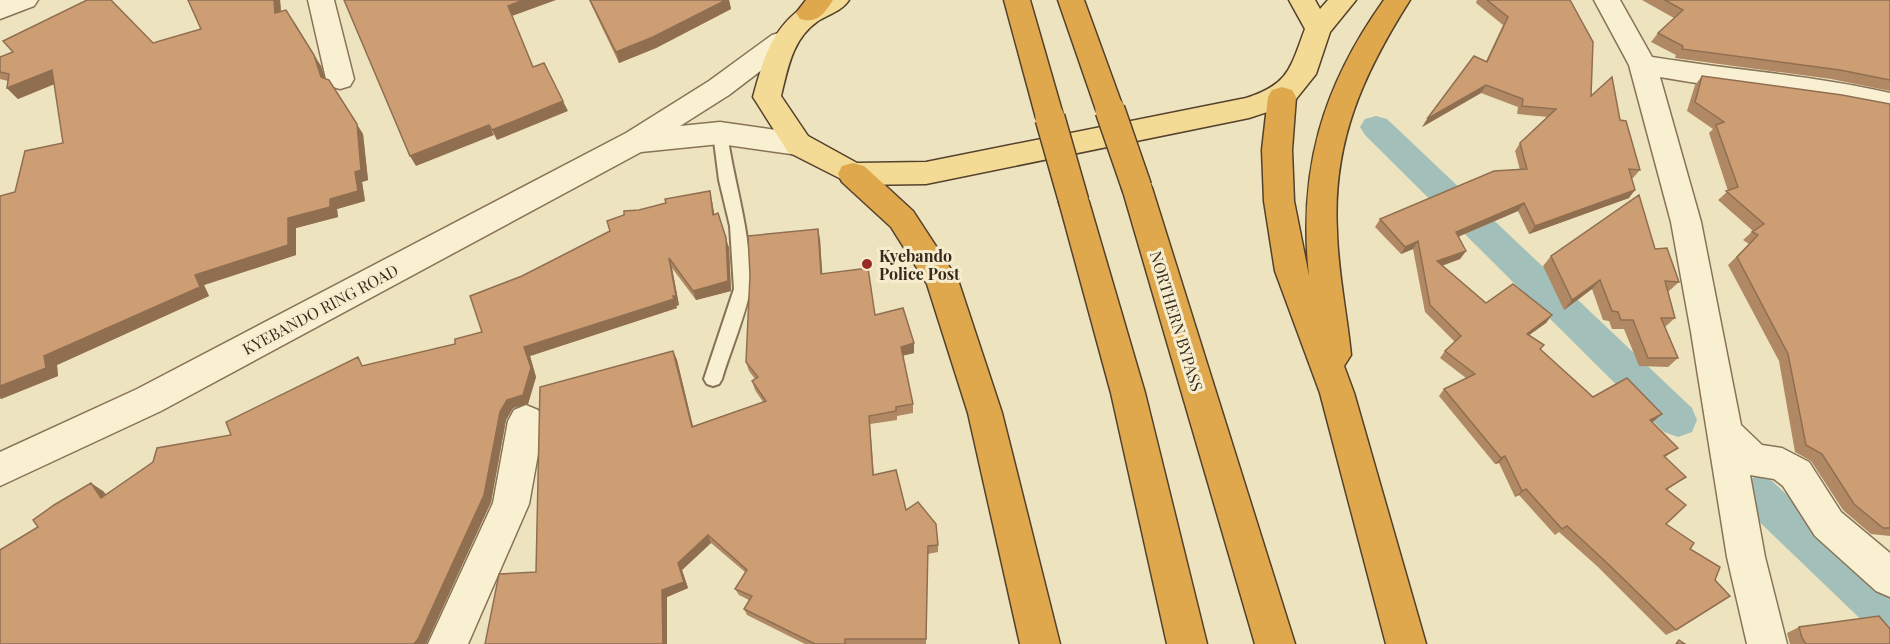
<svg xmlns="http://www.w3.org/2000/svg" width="1890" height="644" viewBox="0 0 1890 644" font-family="'Playfair Display',serif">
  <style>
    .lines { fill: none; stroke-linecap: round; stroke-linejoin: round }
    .canal { fill: #a2c0b9; fill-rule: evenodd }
    .service-casing { stroke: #877357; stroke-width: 4 }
    .minor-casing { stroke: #877357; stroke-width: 3 }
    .primary-casing { stroke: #54412c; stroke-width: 3 }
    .motorway-casing { stroke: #54412c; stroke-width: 3 }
    .service { fill: #f9f0d2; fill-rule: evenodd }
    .minor { fill: #f9f0d2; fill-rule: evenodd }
    .primary { fill: #f3db95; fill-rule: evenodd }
    .motorway { fill: #e0a84d; fill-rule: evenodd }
    .motorway-bridge-casing { stroke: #54412c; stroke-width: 32; stroke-linecap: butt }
    .motorway-bridge { stroke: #e0a84d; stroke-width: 29 }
    .wall { fill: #b08864 }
    .shaded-wall { fill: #906f51 }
    .building { fill: #cd9e74; stroke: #906f51; stroke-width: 1.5 }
    .poi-dot { fill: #972c26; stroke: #f6edcf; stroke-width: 2 }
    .labels { text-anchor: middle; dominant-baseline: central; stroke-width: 6; stroke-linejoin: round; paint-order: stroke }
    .poi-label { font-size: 16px; font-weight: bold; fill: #362a1c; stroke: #f6edcf; text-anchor: start }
    .street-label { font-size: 16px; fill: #362a1c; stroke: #f6edcf }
  </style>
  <rect width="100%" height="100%" fill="#eee3bf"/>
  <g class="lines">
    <path class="canal" d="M1376,116L1387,119L1692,408L1697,420L1692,432L1678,437L1664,432L1365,135L1360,127L1365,119Z
      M1758,476L1772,481L1890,589V639L1875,633L1744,507L1738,494L1744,481Z"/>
    <g class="service-casing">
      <path id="service" d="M720,128L727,133C734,184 752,235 750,287C749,307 728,357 722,379L719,384L713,386L707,384L704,379L734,289L730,226L719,180L713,133Z"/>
    </g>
    <g class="minor-casing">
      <path id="minor" d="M0,0H38L34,6L0,19Z
        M308,0H334L354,79L350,86L340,89L330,86L326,79Z
        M1594,0H1620L1652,57C1731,70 1812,75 1890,93V113C1815,95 1737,91 1660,77L1701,222L1741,425L1762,445L1782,448L1809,462L1841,512L1890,553V597L1876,591L1815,536L1783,486L1774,479L1750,475L1765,557L1787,644H1747L1727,557L1691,332L1671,222L1629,65Z
        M782,32L792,35L795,41L792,47L729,95L680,126L720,122L798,133L808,136L813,144L808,152L798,155L720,144L641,152L161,411L0,486V452L137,389L626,133L709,81L772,35Z
        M526,405L538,410L544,421L529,504L468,644H428L493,503L508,421L514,410Z"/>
    </g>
    <g class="primary-casing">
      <path id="primary" d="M815,0H849C843,10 828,15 818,21C792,39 788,68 781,96L808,136L857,163L926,162L1246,98C1289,84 1290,69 1305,29L1289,0H1315L1320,9L1328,0H1356L1330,32L1316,74L1292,104L1249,118L926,184L853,185L788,152L753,97C764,56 774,21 815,0Z"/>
    </g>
    <g class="motorway-casing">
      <path id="motorway" d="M806,0H833C824,14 817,24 800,19L796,13Z
        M1004,0H1030L1064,118L1060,125L1050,128L1040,125L1036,118Z
        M1058,0H1084L1124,110L1120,117L1110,120L1100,117L1096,110Z
        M1384,0H1410C1363,74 1332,142 1337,232C1338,273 1347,314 1351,355L1344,366L1354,393L1426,644H1386L1320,393L1275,271L1264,201L1262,150L1268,97L1272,90L1282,87L1292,90L1296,97L1292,150L1294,201L1309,276C1298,170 1322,87 1384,0Z
        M853,163L864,166L913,211L958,280L1002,413L1060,644H1020L968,413L927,284L891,227L842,182L838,174L842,166Z
        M1137,177L1148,180L1152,188L1295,644H1255L1122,188L1126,180Z
        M1074,190L1085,194L1089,202L1145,393L1207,644H1167L1111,393L1059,202L1063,194Z"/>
    </g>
    <use href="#service" class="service"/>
    <use href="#minor" class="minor"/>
    <use href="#primary" class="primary"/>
    <use href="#motorway" class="motorway"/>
    <g class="motorway-bridge-casing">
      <path id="motorway-bridge" d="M1110,110L1137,188
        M1050,118L1074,202"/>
    </g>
    <use href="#motorway-bridge" class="motorway-bridge"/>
  </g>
  <path class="wall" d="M188,0H280L281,11L321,66L325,78L363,134L368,180L362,182L365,201L337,209L338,217L296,228V255L204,285L209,296L57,365L58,376L1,399L15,192L63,143L54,84L18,99L7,88L8,81L0,79V57L153,43L201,29Z
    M589,0H729L731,9L656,48L619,63Z
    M1477,0H1570L1591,96L1620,120L1640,170L1633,178H1632L1629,198L1529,234L1518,211L1458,237L1466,251L1460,259L1442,266L1486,303L1552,315L1546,323L1529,335L1540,349L1593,397L1654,421L1652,422L1678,448L1665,457L1677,483L1667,490L1666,524L1690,549L1676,630L1666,635L1598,567L1559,532L1555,535L1519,495L1515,497L1499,463L1495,464L1439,396L1444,389L1466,378L1440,358L1445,351L1455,342L1425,312L1413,249L1401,254L1375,227L1380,219L1520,170L1515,151L1520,143L1548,117L1517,114L1518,107L1481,93L1422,127L1486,61L1503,25L1476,3Z
    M1642,0H1890V91L1831,79L1675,58L1676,55L1651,42L1658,33L1674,18Z
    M1702,76L1890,104V536L1871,534L1843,510L1811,461L1795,452L1779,361L1728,265L1749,244L1743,240L1753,231L1718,200L1728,191L1709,133L1713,129L1687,111L1695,85Z
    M712,201L714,214L729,248L731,291L696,300L672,268L679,305L676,306L677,308L530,356L536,377L528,404L513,408L506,420L491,502L426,644H0L103,491L106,494L231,435L365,365L455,344L482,332L522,276L610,231L639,210Z
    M820,239L822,274L875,315L914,353L902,356L913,404V413L897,416V420L870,424L874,475L938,545V552L928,554L926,644H805L747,615L744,609L749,600L739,595L735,589L745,572L711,543L682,570L688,588L667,597L536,572L673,351L677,360L693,426L763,402L755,390L752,381L755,379L749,371L746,362Z
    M1655,249L1679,282L1669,291H1668L1675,318L1665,327L1678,358L1668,367L1639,366L1624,329H1612L1609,321L1603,320L1592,289L1564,310L1543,266L1551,256Z
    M1799,627L1890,644H1790L1787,633Z"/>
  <path class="shaded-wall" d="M274,0H280L282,24L275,13Z
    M523,0H556L512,16L508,6Z
    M726,0H729L731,9L656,48L619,63L616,52Z
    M293,20L321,66L328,87L321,77Z
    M52,70L62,81L18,99L7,88Z
    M329,80L363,134L368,180L362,182L365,201L337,209L338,217L296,228V255L204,285L209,296L57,365L58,376L1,399L0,398V386L44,356L195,275L288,218Z
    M1486,85L1481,93L1422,127L1427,119Z
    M563,101L568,111L497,140L492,130Z
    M489,125L494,135L416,166L410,156Z
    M1635,190L1629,198L1529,234L1535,226Z
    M710,191L712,201L716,224L713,215Z
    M1524,203L1518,211L1450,240L1456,232Z
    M818,229L820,239L823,284L821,274Z
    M726,238L729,248L731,291L696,300L693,291Z
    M1418,241L1413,249L1401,254L1405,247Z
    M1466,251L1460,259L1432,269L1437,261Z
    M669,258L672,268L679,305L676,306L673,296Z
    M1600,280L1592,289L1564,310L1572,300Z
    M674,299L677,308L530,356L536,377L528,404L513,408L506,420L491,502L426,644H414L524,347Z
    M1552,315L1546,323L1521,341L1527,334Z
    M914,343V353L901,356V347Z
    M673,351L677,360L695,435L692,427Z
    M1662,414L1654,421L1642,427L1650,420Z
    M1505,456L1499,463L1495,464L1501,458Z
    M91,483L103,491L113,505L101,498Z
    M1526,489L1519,495L1515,497L1522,491Z
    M708,535L711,543L682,570L688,588L667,597V644H663L662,590L678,563Z"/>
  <path class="building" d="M87,0H111L153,43L201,29L188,0H274L275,13L286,10L314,55L321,77L329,80L357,124L361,170L355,172L358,191L330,199V207L288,218V245L195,275L200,287L44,356L46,368L0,386V196L15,192L25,151L63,143L52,70L7,88L9,74L0,72V57L13,52L3,41Z
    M344,0H523L508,6L533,67L544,63L563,101L492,130L489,125L410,156Z
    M590,0H726L653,37L616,52Z
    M1487,0H1570L1593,42L1591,96L1612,77L1620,120L1626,121L1640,170L1629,169L1635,190L1535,226L1524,203L1456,232L1466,251L1437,261L1486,303L1513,284L1552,315L1527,334L1544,345L1540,349L1593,397L1627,378L1662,414L1650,420L1678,448L1664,456L1686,477L1666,489L1686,505L1666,524L1694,543L1690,549L1720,567L1715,580L1730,596L1676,630L1606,562L1567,526L1562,529L1526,489L1522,491L1505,456L1501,458L1444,389L1475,374L1445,351L1461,336L1430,305L1418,241L1405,247L1380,219L1494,171L1527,169L1520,143L1556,109L1522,106L1523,99L1486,85L1427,119L1474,56L1487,62L1508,17Z
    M1665,0H1890V80L1840,70L1682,49L1683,46L1658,33L1683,10Z
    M1702,76L1842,95L1890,104V528H1883L1854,504L1822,454L1806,445L1788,354L1737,257L1758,235L1752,232L1764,224L1726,191L1738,187L1716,125L1724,122L1695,102Z
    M710,191L713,215L718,213L726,238L728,281L693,291L669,258L676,296H673L674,299L524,347L531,368L523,395L507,400L500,412L484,495L418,639L414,644H0V550L38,527L33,520L54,505L91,483L101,498L153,462L157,448L231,435L226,422L358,357L362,366L455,344V339L482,332L470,296L522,276L610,231L607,221L624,215V211L639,210L666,203L665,199Z
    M1639,195L1655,249L1667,248L1679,282L1665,281L1675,318H1661L1678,358H1648L1633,320H1621L1618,312L1612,311L1600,280L1572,300L1551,256Z
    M818,229L821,274L868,268L875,315L903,308L914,343L901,347L913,404L896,407V411L869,416L873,475L896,470L906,510L918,502L936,524L938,545L928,546L926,639H845V644H815L744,609L752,596L735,589L747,570L708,535L678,563L684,582L662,590L663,644H485L499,574L536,572L540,387L673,351L692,427L766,401L752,381L758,377L746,362L750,275L748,236Z
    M1879,616L1890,629V644H1806L1802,638L1799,627Z
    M1679,640L1685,644H1676Z"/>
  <circle class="poi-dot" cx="867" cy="264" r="6"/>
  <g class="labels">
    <g class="poi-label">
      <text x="879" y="255">Kyebando<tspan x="879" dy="18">Police Post</tspan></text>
    </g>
    <g class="street-label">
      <text transform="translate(320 309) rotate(-28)">KYEBANDO RING ROAD</text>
      <text transform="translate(1177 321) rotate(73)">NORTHERN BYPASS</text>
    </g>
  </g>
</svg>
